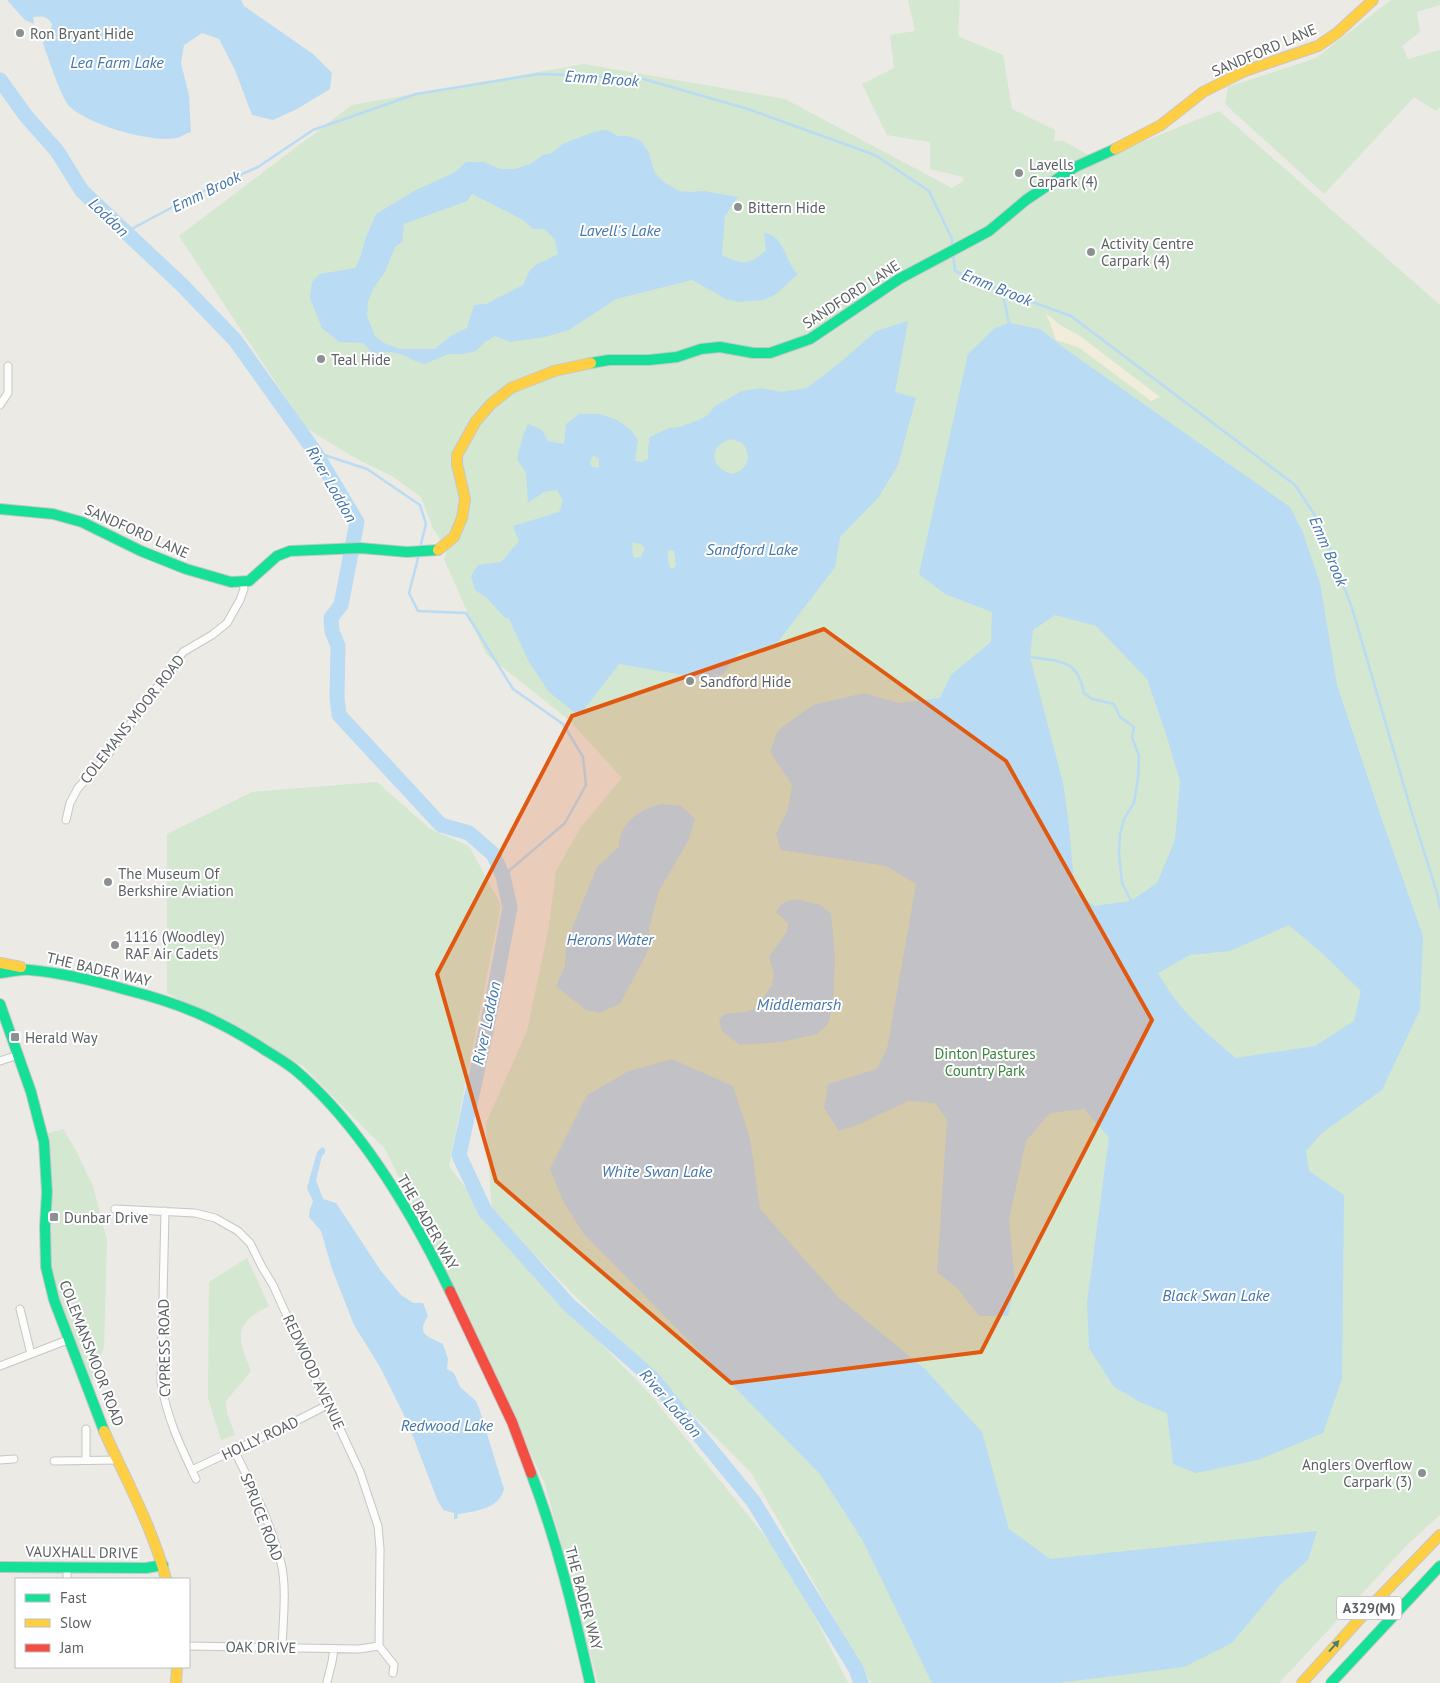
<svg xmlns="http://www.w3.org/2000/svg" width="1440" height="1683" viewBox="0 0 1440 1683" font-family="'PT Sans',sans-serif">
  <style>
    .green { fill: #d3e7d1 }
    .sand { fill: #f2eddb }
    .water { fill: #badbf4; fill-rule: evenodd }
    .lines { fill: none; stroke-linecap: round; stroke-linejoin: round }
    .stream { stroke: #badbf4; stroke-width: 2.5 }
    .river { stroke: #badbf4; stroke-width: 15 }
    .street-casing { stroke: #c6c6c6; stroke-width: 9 }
    .fast-casing { stroke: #c8c7c7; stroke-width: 12 }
    .slow-casing { stroke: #c8c7c7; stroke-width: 12 }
    .jam-casing { stroke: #c8c7c7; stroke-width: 12 }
    .street { stroke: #fcfcfb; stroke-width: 7 }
    .fast { stroke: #16e098; stroke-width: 10 }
    .slow { stroke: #ffcf43; stroke-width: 10 }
    .jam { stroke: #f24e42; stroke-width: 10 }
    .oneway { fill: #4a7f70 }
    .marked { fill: #e15910; fill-opacity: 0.2; stroke: #e15910; stroke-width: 4; stroke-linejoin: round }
    .poi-dot { fill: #8d9090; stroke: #fff; stroke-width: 2 }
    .labels { text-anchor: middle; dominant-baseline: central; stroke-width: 4; stroke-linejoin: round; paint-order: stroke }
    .shield { fill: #fff; stroke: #8c8f92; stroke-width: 1 }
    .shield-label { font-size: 14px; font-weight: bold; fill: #5b5f63 }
    .poi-label { font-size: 15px; fill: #5b5f63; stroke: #fff; text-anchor: start }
    .street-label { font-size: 15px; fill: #5b5f63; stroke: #fff }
    .park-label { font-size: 15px; fill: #39843e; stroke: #fff }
    .water-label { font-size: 16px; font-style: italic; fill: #4375ac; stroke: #fff }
  </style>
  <rect width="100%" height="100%" fill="#ebeae5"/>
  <path class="green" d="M908,0H960L958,36L1003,55L1012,109L1055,130L1054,141H1064L1097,160L1219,111L1440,305V1515L1408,1544L1279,1683H871L752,1474L492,1212L486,1123L527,1031L549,926L556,871L581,827L622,778L568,719L486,654L444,559L447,550L433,528L421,497L392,476L355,458L306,428L179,236L352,105L584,64L785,99L952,188L963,181V177L930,169V142L887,135L862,84L894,68L890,35L915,31Z
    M1391,0H1440V5L1417,12L1420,32L1402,46L1408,59L1440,50V107L1436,111L1414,97L1324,194L1225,104L1228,87L1316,58Z
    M377,782L430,829L469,846L501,905L449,1166L520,1260L648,1392L773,1546L816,1619L848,1683H598L545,1484L454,1287L385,1149L303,1066L167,993V834L252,792Z
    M63,1129L73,1145L93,1186L107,1240L104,1347L91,1384L83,1367L54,1289L49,1262L51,1163L46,1134Z
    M247,1258L269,1306C262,1310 251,1315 246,1322C234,1336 246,1357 251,1371L226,1401L227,1413L235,1435L221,1440L208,1398L209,1282Z"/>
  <path class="sand" d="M1046,313L1060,325L1080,336L1160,397L1151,401L1078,347L1056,340Z"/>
  <path class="water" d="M7,0H241L244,6L313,54L332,73L330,89L297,109L273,120L252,115L235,70L219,39L202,33L184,45L181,63L189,95L191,132C186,133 181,137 177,138C150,143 90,125 70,107C62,100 47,55 43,43L51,31L52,24C47,16 42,16 33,17L34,24L25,20Z
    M607,130L618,136H628L640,140L648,151L655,173L665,183L679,191L692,192L704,191L738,197L725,216L722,255C742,265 749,266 766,250L764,233C785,235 784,261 798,274L775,295L763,300L739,302L726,299L692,280L616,299L569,330L545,337L510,342L495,336L485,342L476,351L463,354H448L425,364L415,361L404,355L392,352L372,353L363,343L339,342L322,328L310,298L312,282L320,274L355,268C362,258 362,248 366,237C369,229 373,222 376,214L416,190L454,173L466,162H484L500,169H515L532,163L543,155L552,153L563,144L575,139L597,131ZM472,194L523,220L533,229H544L554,238L558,254L536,265L530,270L523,285L486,304L474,305L467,328L452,335L435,349H400L384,343L375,336L367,316L368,301L373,289L385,272L395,247L402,242L404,224L467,201Z
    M908,321L895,392L916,398L898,465L878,498L840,537L835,567L775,646L739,653L723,674L707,679L619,664L579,716L549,692L529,662L509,619L504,617L487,598L475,590L471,576L478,565L501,562L519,541L513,526L559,512L563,501L557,490L544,492L528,503L526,473L517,459L523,436L528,424L542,430L548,441L564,444L566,424L579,414H600L617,420L630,429L638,440L635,461L642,462L648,459V447L650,437L669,428L679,427L699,420L708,415L715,406L742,391L762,388L781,392L807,388L842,361L876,331ZM731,439L742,443C753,456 748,469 733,474C709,469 708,445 731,439ZM593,455L599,459V466L597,468L591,466L590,462ZM632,542L640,544L645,548L641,557L635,558L633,557ZM671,550L674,551L676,566L672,569C667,564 668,558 668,551Z
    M1009,323L1040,329L1064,348L1290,507L1303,533L1320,583L1337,685L1381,817L1423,936L1420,1010L1382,1090L1323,1132L1306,1151L1309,1171L1344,1195L1342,1379L1323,1433L1258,1460L1196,1473L1173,1464L1167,1413L1140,1402L1114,1387L1089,1348L1087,1303L1109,1137L1084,1109L1050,1113L1026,1141L1009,1220L1015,1283L1008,1316H979L957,1288L937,1272L947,1120L935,1103L908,1101L862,1123L839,1131L824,1108L828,1084L877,1069L887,1049L916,884L886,866L781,850L776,834L788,809L792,785L770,752L778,730L813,705L864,693L899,703L940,698L951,675L991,642L992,612L945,594L919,574L968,354L995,328ZM1055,615L1096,626L1147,679L1166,734L1180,781L1175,840L1157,883L1131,901L1094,906L1075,892L1068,817L1063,783L1030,657L1033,630ZM1289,925L1324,955L1361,991L1354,1021L1315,1046L1236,1058C1204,1032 1179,1010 1158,973L1190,955L1230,951Z
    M661,804L681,806L695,819L689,839L659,891L649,928L650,943L648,951L620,1004L599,1013L586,1010L556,986L565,966L566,947L573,926L597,867L619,847C619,823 639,809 661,804Z
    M795,899L820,905L831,913L835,957L833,1004L828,1024L817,1034L781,1042L740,1045L722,1031L719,1020L724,1014L745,1012L756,1008L772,985L774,973L769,957L787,931L788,923L776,912L781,904Z
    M672,1059L733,1086L750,1138L760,1209L839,1298L926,1370L982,1432L1009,1529L1050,1559L1317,1531L1308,1560L1281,1584L1232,1643L1184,1667L1057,1683H932L863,1541L820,1474L583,1233L564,1203L550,1169L587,1095L629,1071Z
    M322,1147L325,1149V1153L322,1156L316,1180L323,1199L336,1203L381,1271L401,1295L413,1303H423L428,1316C416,1335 427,1336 443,1344L448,1359L447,1369L454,1373L460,1387L476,1401L479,1408L504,1489C499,1509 476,1511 458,1514L457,1519H454V1513L443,1510L437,1499L407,1421L380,1367L354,1325L332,1269L321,1231L309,1217L310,1209L313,1201L307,1188L317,1152Z"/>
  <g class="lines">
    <path class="stream" d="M126,232L195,195L258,167L313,130L416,94L539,74L640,78L748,109L875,155L929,191L952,239V247
      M953,252L955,271L1002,291L1071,316L1295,485L1320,523L1352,608L1411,810L1437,893L1440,908
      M1002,291L1009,323
      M315,452L367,469L420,505L426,524L420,548
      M419,554L409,593L418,611L466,613L513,689L563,724L583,757L586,785L565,823L503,876
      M1030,657C1060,662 1077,658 1084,693L1092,699L1114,704L1120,717L1134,727L1132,737L1139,756L1138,778L1134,803L1124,819L1120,834L1119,853L1122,883L1131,901"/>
    <path class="river" d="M0,80L26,116L57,151L82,191L181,284L235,340L315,452L357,522L341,605L331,618L332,631L338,646L337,697L339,715L441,825L469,833L493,854L503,876L510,907L493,998L459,1155L485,1211L569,1305L652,1378L753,1501L856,1669L861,1683"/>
    <g class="street-casing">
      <path id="street" d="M0,405L8,393V366
        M66,820L70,803L78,788L104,760L183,652L212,635L227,623L240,600L244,589L243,583
        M0,1061L18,1055
        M115,1209L195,1213L215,1218L238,1231L250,1243L262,1267L273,1285L327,1405L339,1427L360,1472L378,1526L380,1549L379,1646
        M165,1211L161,1383C168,1421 180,1445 196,1479
        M20,1309L31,1354
        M0,1366L70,1339
        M234,1450C252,1486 271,1523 281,1563C287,1586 283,1622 282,1647
        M86,1459V1429
        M0,1460L14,1459
        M54,1461L118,1460
        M192,1470C237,1448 283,1429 327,1405
        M67,1567V1579
        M189,1646L359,1649L379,1646L394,1665L393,1673
        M327,1682L332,1662L334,1649"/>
    </g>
    <g class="fast-casing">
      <path id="fast" d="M591,363L609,360H649L677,357L701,349L720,347L753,353H770L810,339L899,279L989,231L1026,200L1075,167L1115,149
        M0,509L53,514L82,522L141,551L186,569L231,582L249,581L277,556L290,551L360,548L407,552L438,550
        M0,973C10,972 21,969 30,970C63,973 96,981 127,990C179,1003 220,1020 265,1050C275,1056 285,1062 294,1069C361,1125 412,1213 450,1291
        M0,1004L31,1092L44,1142L47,1192L45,1226L46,1267L54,1300L104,1431
        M531,1473C557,1541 574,1612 590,1683
        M0,1567L146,1568L163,1565
        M1331,1683L1440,1566"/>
    </g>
    <g class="slow-casing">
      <path id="slow" d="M1115,149L1161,125L1203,92L1245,71L1318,46L1337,33L1373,0
        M438,550L454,537L462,518L465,499L457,464V455L476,421L491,404L511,388L554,371L591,363
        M0,963L21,967
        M104,1431C126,1480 152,1526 166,1579
        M176,1683L177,1667
        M1302,1683L1375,1602L1440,1535"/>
    </g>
    <g class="jam-casing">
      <path id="jam" d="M450,1291L512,1422L531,1473"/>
    </g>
    <use href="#street" class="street"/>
    <use href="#fast" class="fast"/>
    <use href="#slow" class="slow"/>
    <use href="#jam" class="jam"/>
  </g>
  <defs><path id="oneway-solid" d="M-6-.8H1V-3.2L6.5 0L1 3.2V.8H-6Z" transform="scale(1.25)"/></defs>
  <use class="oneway" href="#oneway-solid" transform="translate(1334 1646) rotate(-48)"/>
  <path class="marked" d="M824,629L1006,761L1152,1020L981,1352L731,1383L496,1181L437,974L572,716Z"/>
  <g class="poi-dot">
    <circle cx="20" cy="33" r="5"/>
    <circle cx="1019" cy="173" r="5"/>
    <circle cx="738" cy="207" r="5"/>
    <circle cx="1091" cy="252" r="5"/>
    <circle cx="321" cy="359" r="5"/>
    <circle cx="690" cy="681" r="5"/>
    <circle cx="108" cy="882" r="5"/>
    <circle cx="115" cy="945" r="5"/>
    <rect x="10" y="1032" width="10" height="10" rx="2.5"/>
    <rect x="49" y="1212" width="10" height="10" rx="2.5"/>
    <circle cx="1422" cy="1473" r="5"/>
  </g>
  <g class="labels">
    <rect class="shield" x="1336.5" y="1596.5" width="65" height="23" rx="4"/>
    <g class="shield-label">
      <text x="1369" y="1608">A329(M)</text>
    </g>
    <g class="poi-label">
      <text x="30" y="33">Ron Bryant Hide</text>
      <text x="1029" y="164">Lavells<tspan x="1029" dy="17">Carpark (4)</tspan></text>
      <text x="748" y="207">Bittern Hide</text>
      <text x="1101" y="243">Activity Centre<tspan x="1101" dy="17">Carpark (4)</tspan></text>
      <text x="331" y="359">Teal Hide</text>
      <text x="700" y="681">Sandford Hide</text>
      <text x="118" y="873">The Museum Of<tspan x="118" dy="17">Berkshire Aviation</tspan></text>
      <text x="125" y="936">1116 (Woodley)<tspan x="125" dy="17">RAF Air Cadets</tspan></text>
      <text x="25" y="1037">Herald Way</text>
      <text x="64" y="1217">Dunbar Drive</text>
      <text x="1412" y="1464" text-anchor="end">Anglers Overflow<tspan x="1412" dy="17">Carpark (3)</tspan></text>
    </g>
    <g class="street-label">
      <text transform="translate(1264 50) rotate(-23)">SANDFORD LANE</text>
      <text transform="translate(851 294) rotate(-33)">SANDFORD LANE</text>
      <text transform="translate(137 531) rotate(24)">SANDFORD LANE</text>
      <text transform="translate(132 719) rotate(-52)">COLEMANS MOOR ROAD</text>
      <text transform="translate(99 969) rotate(13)">THE BADER WAY</text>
      <text transform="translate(428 1222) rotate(60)">THE BADER WAY</text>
      <text transform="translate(164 1348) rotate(-91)">CYPRESS ROAD</text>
      <text transform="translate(92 1353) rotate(69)">COLEMANSMOOR ROAD</text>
      <text transform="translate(314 1372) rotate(65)">REDWOOD AVENUE</text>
      <text transform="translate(260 1438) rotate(-25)">HOLLY ROAD</text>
      <text transform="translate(262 1517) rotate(69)">SPRUCE ROAD</text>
      <text transform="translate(82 1552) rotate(1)">VAUXHALL DRIVE</text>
      <text transform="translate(584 1598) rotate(75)">THE BADER WAY</text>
      <text transform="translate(261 1647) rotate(1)">OAK DRIVE</text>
    </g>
    <g class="park-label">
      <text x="985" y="1053">Dinton Pastures<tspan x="985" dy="17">Country Park</tspan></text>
    </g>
    <g class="water-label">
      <text x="117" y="62">Lea Farm Lake</text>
      <text transform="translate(602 78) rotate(4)">Emm Brook</text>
      <text transform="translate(206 191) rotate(-26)">Emm Brook</text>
      <text transform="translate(109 217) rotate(44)">Loddon</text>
      <text x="620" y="230">Lavell's Lake</text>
      <text transform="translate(997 287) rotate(22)">Emm Brook</text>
      <text transform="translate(332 484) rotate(60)">River Loddon</text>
      <text x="752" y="549">Sandford Lake</text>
      <text transform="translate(1329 551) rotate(67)">Emm Brook</text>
      <text x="610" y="939">Herons Water</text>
      <text x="799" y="1004">Middlemarsh</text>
      <text transform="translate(486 1023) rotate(-78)">River Loddon</text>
      <text x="657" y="1171">White Swan Lake</text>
      <text x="1216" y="1295">Black Swan Lake</text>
      <text transform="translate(671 1403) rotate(49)">River Loddon</text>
      <text x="447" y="1425">Redwood Lake</text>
    </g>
  </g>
  <rect x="15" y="1578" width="175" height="90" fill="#ffffff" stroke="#bdbfc1"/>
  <rect x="25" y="1594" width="25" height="8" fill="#16e098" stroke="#bdbfc1"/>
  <text x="60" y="1603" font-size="15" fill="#5b5f63">Fast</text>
  <rect x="25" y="1619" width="25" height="8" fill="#ffcf43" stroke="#bdbfc1"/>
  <text x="60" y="1628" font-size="15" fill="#5b5f63">Slow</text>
  <rect x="25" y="1644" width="25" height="8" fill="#f24e42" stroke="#bdbfc1"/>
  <text x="60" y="1653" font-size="15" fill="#5b5f63">Jam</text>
</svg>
